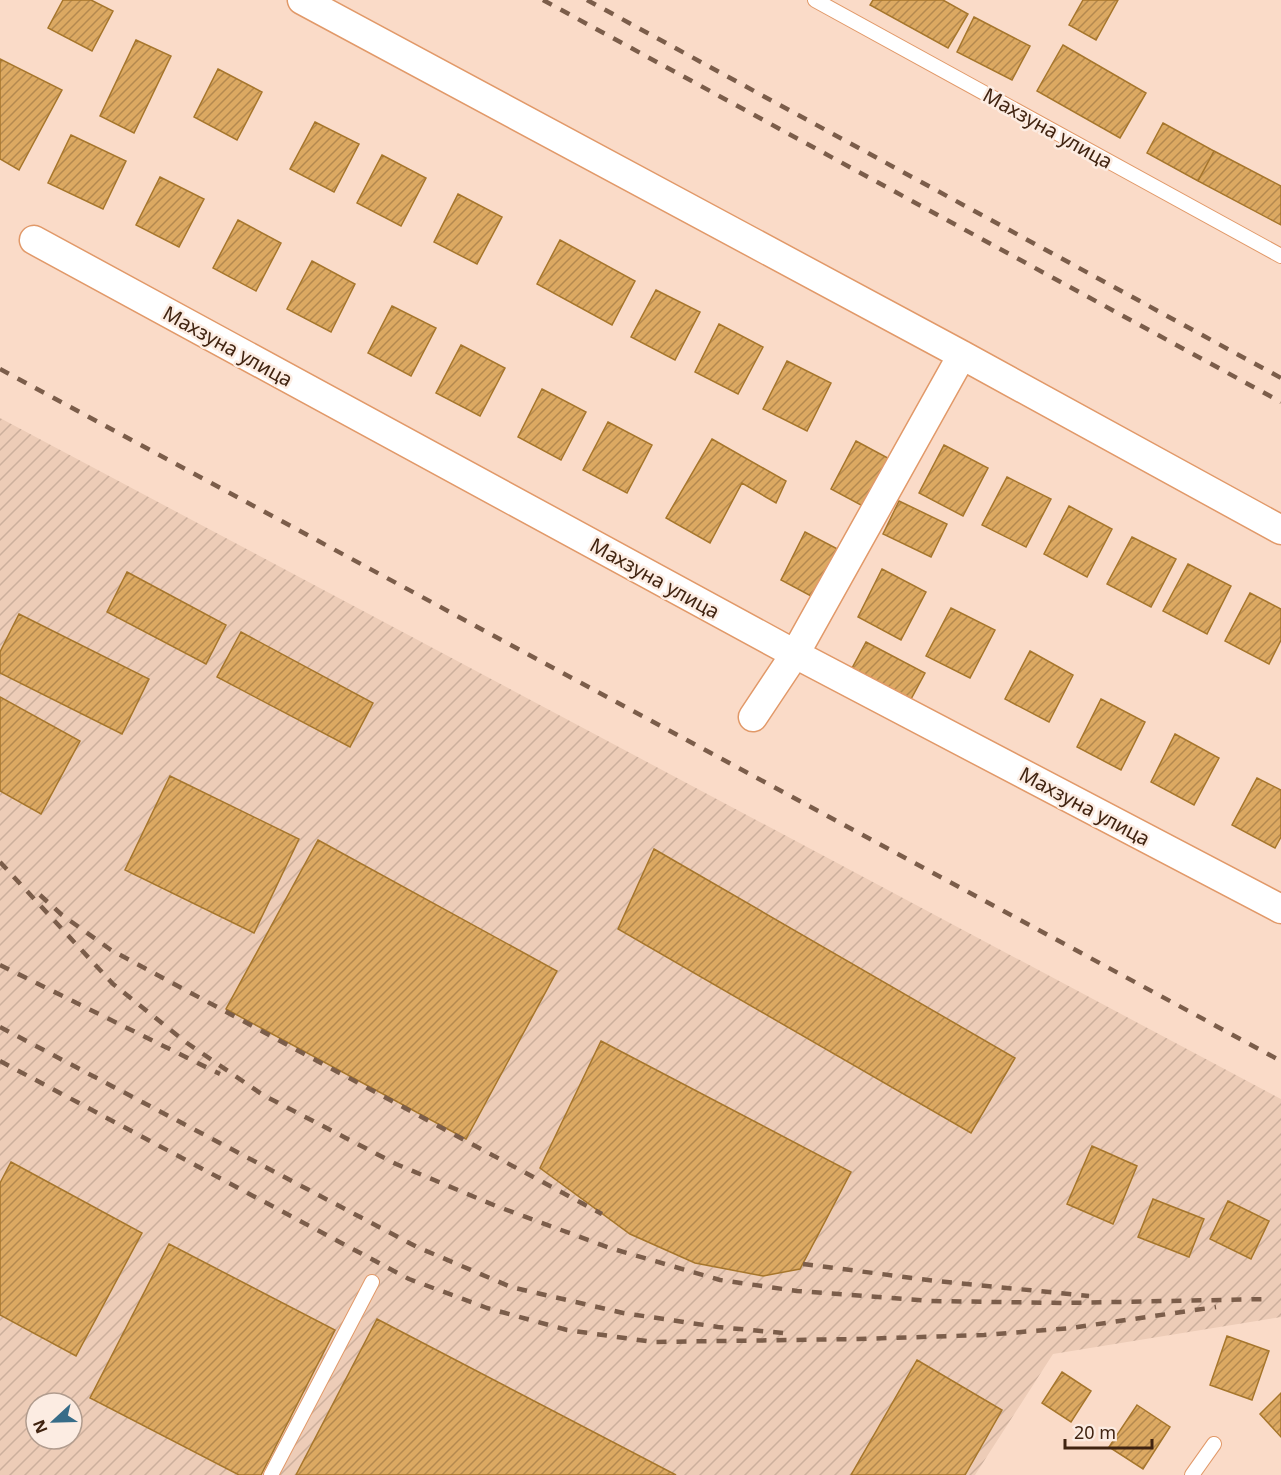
<svg xmlns="http://www.w3.org/2000/svg" width="1281" height="1475" viewBox="0 0 1281 1475" font-family="'Noto Sans',sans-serif">
  <style>
    .industrial { fill: url(#industrial-furrows); fill-rule: evenodd }
    .building { fill: url(#building-hatch); stroke: #a6762c; stroke-width: 1.5 }
    .lines { fill: none; stroke-linecap: round; stroke-linejoin: round }
    .service-casing { stroke: #e19969; stroke-width: 16 }
    .minor-casing { stroke: #e19969; stroke-width: 31 }
    .service { stroke: #fff; stroke-width: 14 }
    .minor { stroke: #fff; stroke-width: 28 }
    .rail { stroke: #7b5d4a; stroke-width: 4.5; stroke-dasharray: 10 10; stroke-linecap: butt }
    .labels { text-anchor: middle; dominant-baseline: central; stroke-width: 5; stroke-linejoin: round; paint-order: stroke }
    .street-label { font-size: 20px; fill: #412411; stroke: #fcece2 }
  </style>
  <defs>
    <pattern id="industrial-furrows" width="10" height="10" patternUnits="userSpaceOnUse" patternTransform="scale(1.5)"><rect width="10" height="10" fill="#edccb7"/><path d="M-1 1l2-2M0 10L10 0M9 11l2-2" fill="none" stroke="#ccaf9c"/></pattern>
    <pattern id="building-hatch" width="6" height="6" patternUnits="userSpaceOnUse" patternTransform="scale(1.5)"><rect width="6" height="6" fill="#dca962"/><path d="M-1 1l2-2M0 6l6-6M5 7l2-2" fill="none" stroke="#b4894f"/></pattern>
  </defs>
  <rect width="100%" height="100%" fill="#fadbc8"/>
  <path class="industrial" d="M0,418L1281,1099V1317L1053,1354L975,1475H0ZM36,1403H72V1439H36Z"/>
  <path class="building" d="M63,0H91L113,11L92,51L48,28Z
    M873,0H943L968,14L948,48L870,5Z
    M1083,0H1118L1096,40L1069,25Z
    M974,17L1030,46L1012,80L957,52Z
    M136,40L171,56L134,133L100,116Z
    M1063,45L1146,93L1120,138L1037,91Z
    M0,59L62,90L19,170L0,159Z
    M218,69L262,92L237,140L194,117Z
    M315,122L359,144L334,192L290,169Z
    M1163,123L1214,151L1198,181L1147,153Z
    M71,135L126,161L103,209L48,183Z
    M1214,151L1281,186V225L1198,181Z
    M382,155L426,178L401,226L357,203Z
    M160,177L204,199L179,247L136,225Z
    M458,194L502,217L477,264L434,242Z
    M238,220L281,243L256,291L213,268Z
    M560,240L635,281L612,325L537,284Z
    M312,261L355,284L331,332L287,309Z
    M656,290L700,312L675,360L631,337Z
    M392,306L436,328L411,376L368,353Z
    M719,324L763,347L738,394L695,372Z
    M461,345L505,368L480,416L436,393Z
    M787,361L831,383L807,431L763,409Z
    M542,389L586,412L561,460L518,437Z
    M608,422L652,445L627,493L583,470Z
    M712,439L786,481L776,503L742,483L710,543L666,518Z
    M856,441L899,464L874,512L831,489Z
    M944,445L988,468L963,516L919,493Z
    M1007,477L1051,499L1026,547L982,525Z
    M899,501L947,524L931,557L883,534Z
    M1069,506L1112,529L1087,577L1044,554Z
    M805,532L849,555L824,603L781,580Z
    M1132,537L1176,559L1151,607L1107,584Z
    M1188,564L1231,586L1207,634L1163,611Z
    M882,569L926,592L901,640L858,617Z
    M127,572L226,625L206,664L107,612Z
    M1250,593L1281,609V640L1269,664L1225,641Z
    M951,608L995,630L970,678L926,656Z
    M19,614L149,679L122,734L0,673V652Z
    M241,632L373,703L350,747L217,677Z
    M866,642L925,673L910,701L851,670Z
    M1030,651L1073,675L1049,722L1005,699Z
    M0,697L80,741L41,814L0,791Z
    M1101,699L1145,722L1121,770L1077,747Z
    M1175,734L1219,758L1194,805L1151,782Z
    M170,776L299,839L254,933L125,870Z
    M1257,778L1281,790V837L1275,848L1232,825Z
    M318,840L557,971L466,1139L226,1009Z
    M654,849L1015,1058L971,1133L618,929Z
    M601,1041L851,1172L800,1269L763,1276L695,1263L630,1234L540,1168Z
    M1092,1146L1137,1166L1113,1224L1067,1204Z
    M11,1162L142,1233L76,1356L0,1315V1183Z
    M1153,1199L1204,1219L1189,1257L1138,1237Z
    M1228,1201L1269,1221L1251,1259L1210,1239Z
    M169,1244L335,1330L261,1475H239L90,1398Z
    M377,1319L676,1475H296Z
    M1227,1336L1269,1351L1252,1400L1210,1385Z
    M917,1360L1002,1410L965,1475H851Z
    M1062,1372L1091,1391L1071,1422L1042,1403Z
    M1281,1393V1437L1260,1414Z
    M1137,1405L1170,1427L1143,1469L1109,1447Z"/>
  <g class="lines">
    <g class="service-casing">
      <path id="service" d="M815,0L1281,256
        M271,1475L372,1282
        M1192,1475L1214,1444"/>
    </g>
    <g class="minor-casing">
      <path id="minor" d="M302,0L962,355L1281,530
        M34,240L795,654L1281,909
        M753,717L795,654L962,355"/>
    </g>
    <use href="#service" class="service"/>
    <use href="#minor" class="minor"/>
    <path class="rail" d="M543,0L1281,402
      M587,0L1281,378
      M0,369L1281,1061
      M0,862L113,984L187,1043L263,1095L396,1164L496,1206L610,1248L720,1280L797,1291L931,1301L1065,1303L1269,1299
      M40,895L62,915L111,950L602,1214
      M0,965L220,1074
      M0,1027L417,1247L511,1287L623,1313L718,1327L783,1333
      M0,1061L409,1279L487,1308L567,1330L653,1342L858,1339L984,1335L1071,1328L1216,1307
      M803,1264L936,1281L1089,1296"/>
  </g>
  <g class="labels">
    <g class="street-label">
      <text transform="translate(1048 128) rotate(29)">Махзуна улица</text>
      <text transform="translate(228 346) rotate(29)">Махзуна улица</text>
      <text transform="translate(655 578) rotate(29)">Махзуна улица</text>
      <text transform="translate(1085 806) rotate(28)">Махзуна улица</text>
    </g>
  </g>
  <g transform="translate(54 1421) rotate(248)"><circle r="28" fill="#fcece2" stroke="#b19c8e" stroke-width="1.5"/>
  <path d="M0-4.5L10 22L0 15L-10 22Z" fill="#376c88"/>
  <text y="-9" font-size="16" font-weight="bold" text-anchor="middle" fill="#412411">N</text>
  </g>
  <path d="M1065 1439v9h87v-9" fill="none" stroke="#412411" stroke-width="3"/>
  <text x="1074" y="1439" font-size="18" fill="#412411" stroke="#fcece2" stroke-width="4.5" paint-order="stroke">20 m</text>
</svg>
